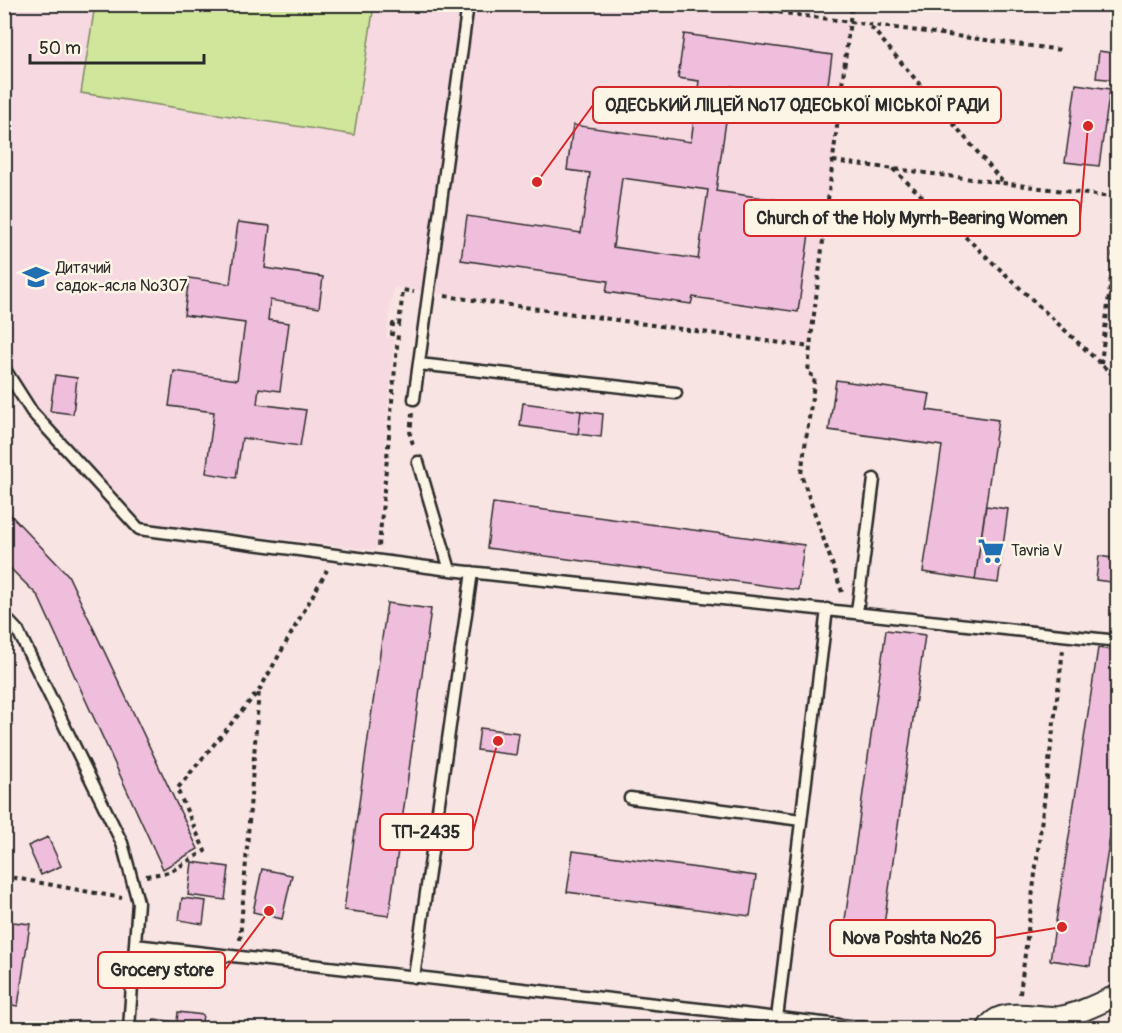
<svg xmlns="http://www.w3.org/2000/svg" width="1122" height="1033" viewBox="0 0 1122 1033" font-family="Pangolin,sans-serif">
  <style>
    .built { fill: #f6d9e1 }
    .green { fill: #cfe69b; stroke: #7d8863; stroke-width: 1.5 }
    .building { fill: #f0bedd; stroke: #2b2b2b; stroke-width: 1.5; fill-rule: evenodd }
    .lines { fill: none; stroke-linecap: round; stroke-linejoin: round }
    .lane-casing { stroke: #2b2b2b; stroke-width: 15 }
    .street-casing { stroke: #2b2b2b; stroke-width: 24 }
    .path { stroke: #2b2b2b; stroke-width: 4; stroke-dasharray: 4.5 4.5; stroke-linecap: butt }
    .lane { stroke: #fcf5e5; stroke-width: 10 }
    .street { stroke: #fcf5e5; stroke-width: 20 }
    .labels { text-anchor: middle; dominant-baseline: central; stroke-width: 5; stroke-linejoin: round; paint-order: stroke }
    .poi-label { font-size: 16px; fill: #2b2b2b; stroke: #fcf5e5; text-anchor: start }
    .leader { fill: none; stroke: #d62828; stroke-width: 2 }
    .callout-dot { fill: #d62828; stroke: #fcf5e5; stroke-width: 2 }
    .callout { fill: #fcf5e5; stroke: #d62828; stroke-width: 2 }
    .callout-label { font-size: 18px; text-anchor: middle; font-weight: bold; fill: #2b2b2b }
  </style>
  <rect width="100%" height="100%" fill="#f8e4e3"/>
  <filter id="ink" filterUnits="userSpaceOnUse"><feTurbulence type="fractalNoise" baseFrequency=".0167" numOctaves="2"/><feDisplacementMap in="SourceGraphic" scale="12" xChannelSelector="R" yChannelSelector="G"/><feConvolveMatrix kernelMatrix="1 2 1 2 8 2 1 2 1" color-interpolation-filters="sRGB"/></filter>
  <g filter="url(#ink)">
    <path class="built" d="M712,4L850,24L809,346L393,287L386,337L394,339L376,550L144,522L48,418L25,401L5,398L4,5Z"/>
    <path class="green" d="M95,5H374L354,135L81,93Z"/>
    <path class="building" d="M684,34L832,55L823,120L800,117L803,96L731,86L716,191L813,205L798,312L693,297L691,304L606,292L608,281L461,260L467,216L581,233L590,173L567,170L573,125L691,142L699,81L678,78ZM622,178L708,190L698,259L613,247Z
      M1099,51L1118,54V80L1096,78Z
      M1076,84L1110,89L1099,166L1065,162Z
      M238,222L270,226L265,268L323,277L319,308L270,300L268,320L289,323L280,391L259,388L257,404L306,410L300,446L242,438L236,478L206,473L214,412L169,406L174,371L237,380L245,323L184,315L189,278L230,284Z
      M55,375L77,378L73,414L50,411Z
      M836,380L930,394L927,410L998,420L975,580L923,572L942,446L829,430Z
      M523,403L581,411L578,434L520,426Z
      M581,411L603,414L601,437L578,434Z
      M493,503L804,545L798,590L487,548Z
      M986,506L1008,509L998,583L975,580Z
      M4,508L68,575L198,849L163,869L38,596L4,562Z
      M1099,556L1118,559V583L1096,580Z
      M387,603L431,609L389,916L344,910Z
      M886,630L925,635L881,946L842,941Z
      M1098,648L1118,651V785L1090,966L1050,960Z
      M480,728L519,733L516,755L477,750Z
      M48,837L61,866L41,875L28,846Z
      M573,851L756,876L750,916L567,892Z
      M192,862L229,867L225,900L188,895Z
      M262,869L292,875L282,919L253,912Z
      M182,898L206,901L203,924L179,920Z
      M4,921L30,924L18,1006L4,1004Z
      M178,1012L203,1015L201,1028H153L154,1019L177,1022Z"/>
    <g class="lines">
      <g class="lane-casing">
        <path id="lane" d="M419,364L676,393
          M4,368L32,412L139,529L450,570L1118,641
          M414,399L468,4
          M418,462L450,570
          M857,612L874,479
          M4,616L18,631L122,843L138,902L129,1028
          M630,798L801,820
          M135,945L867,1028
          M414,977L472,572
          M777,1018L827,609
          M4,1028H11"/>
      </g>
      <g class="street-casing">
        <path id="street" d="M988,1028C1000,1005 1039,1019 1059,1017C1080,1014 1099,1003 1118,995"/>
      </g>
      <path class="path" d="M716,4L1061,50
        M871,27L1002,181
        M833,161L1118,198
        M893,169L1118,380
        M445,296L810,347
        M1101,364L1118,218
        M412,413L410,435L414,447
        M379,546L398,335L392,334L393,324L399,325L403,290L414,292
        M842,592L801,474L815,377L808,373L810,347L852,4
        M4,876L122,898
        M146,876L170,872L205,851L177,789L260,689L327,570
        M240,940L259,690
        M1020,994L1063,650"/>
      <use href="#lane" class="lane"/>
      <use href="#street" class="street"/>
    </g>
  </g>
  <defs>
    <g id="school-bare" transform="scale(2.07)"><path d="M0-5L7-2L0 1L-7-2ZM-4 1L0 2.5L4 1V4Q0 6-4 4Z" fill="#1f6fb2" stroke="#fcf5e5" stroke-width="2.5" paint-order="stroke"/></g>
    <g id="supermarket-bare" transform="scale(2.07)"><path d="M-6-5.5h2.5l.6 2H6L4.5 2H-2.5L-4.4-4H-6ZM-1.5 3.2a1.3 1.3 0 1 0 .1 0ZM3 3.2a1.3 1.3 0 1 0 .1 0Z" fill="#1f6fb2" stroke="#fcf5e5" stroke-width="2.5" paint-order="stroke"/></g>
  </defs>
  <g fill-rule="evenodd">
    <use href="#school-bare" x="36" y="277"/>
    <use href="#supermarket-bare" x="991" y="551"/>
  </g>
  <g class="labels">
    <g class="poi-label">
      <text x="56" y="268">Дитячий<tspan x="56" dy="18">садок-ясла №307</tspan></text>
      <text x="1011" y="551">Tavria V</text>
    </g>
  </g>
  <path class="leader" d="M537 182L593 105M1088 126L1080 218M498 741L473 832M1062 927L995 938M269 911L225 970"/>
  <g class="callout-dot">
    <circle cx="537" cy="182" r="6"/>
    <circle cx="1088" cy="126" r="6"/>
    <circle cx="498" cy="741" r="6"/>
    <circle cx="1062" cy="927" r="6"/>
    <circle cx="269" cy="911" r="6"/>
  </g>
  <g class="callout">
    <rect x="593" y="87" width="408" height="36" rx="6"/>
    <rect x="744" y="200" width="336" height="36" rx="6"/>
    <rect x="380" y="814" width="93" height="36" rx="6"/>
    <rect x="830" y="920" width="165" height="36" rx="6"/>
    <rect x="98" y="952" width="127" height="36" rx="6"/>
  </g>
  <g class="callout-label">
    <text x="797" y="111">ОДЕСЬКИЙ ЛІЦЕЙ №17 ОДЕСЬКОЇ МІСЬКОЇ РАДИ</text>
    <text x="912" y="224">Church of the Holy Myrrh-Bearing Women</text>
    <text x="426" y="838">ТП-2435</text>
    <text x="912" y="944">Nova Poshta №26</text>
    <text x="162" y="976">Grocery store</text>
  </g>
  <rect width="1122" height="1033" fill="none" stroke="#fcf5e5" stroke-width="24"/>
  <rect x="12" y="12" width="1098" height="1009" fill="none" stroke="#2b2b2b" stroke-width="2" filter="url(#ink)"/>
  <path d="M30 54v9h174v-9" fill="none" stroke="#2b2b2b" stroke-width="3"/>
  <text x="39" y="54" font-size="18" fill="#2b2b2b" stroke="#fcf5e5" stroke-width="4.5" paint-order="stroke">50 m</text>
</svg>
